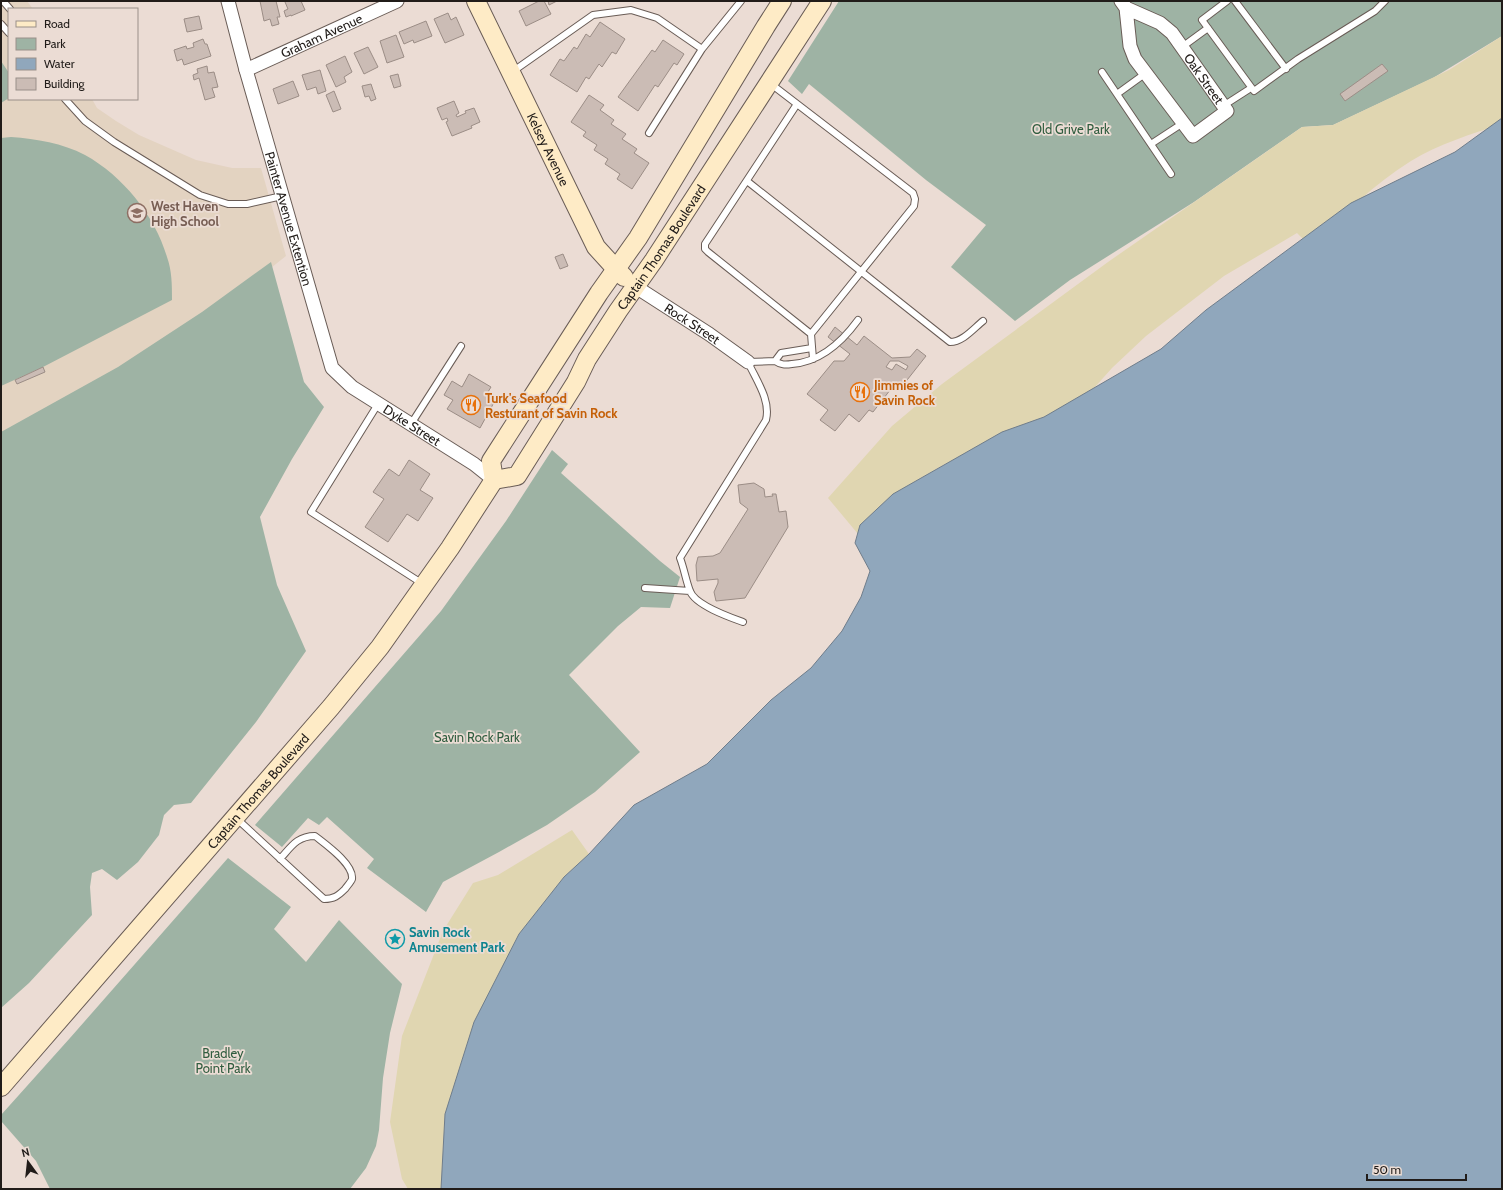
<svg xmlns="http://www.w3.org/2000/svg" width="1503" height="1190" viewBox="0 0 1503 1190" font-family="Cabin,sans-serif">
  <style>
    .education { fill: #e3d3c1 }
    .green { fill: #9eb3a4 }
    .sand { fill: #e0d6b1 }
    .water { fill: #90a7bc; stroke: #6f7d8b }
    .building { fill: #cbbcb5; stroke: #9b8d86; fill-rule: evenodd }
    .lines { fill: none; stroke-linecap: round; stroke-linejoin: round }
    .lane-casing { stroke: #695c56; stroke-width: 8 }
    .street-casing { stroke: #695c56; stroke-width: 15 }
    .secondary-casing { stroke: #695c56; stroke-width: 20 }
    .lane { stroke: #fff; stroke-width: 6 }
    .street { stroke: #fff; stroke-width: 13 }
    .secondary { stroke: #feebc6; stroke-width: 18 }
    .labels { text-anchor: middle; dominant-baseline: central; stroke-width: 3.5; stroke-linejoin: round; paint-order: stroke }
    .street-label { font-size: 13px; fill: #211c19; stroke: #ebdcd4 }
    .park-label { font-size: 13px; fill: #305d3f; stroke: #ebdcd4 }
    .education-label { font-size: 13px; font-weight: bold; fill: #785e54; stroke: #ebdcd4; text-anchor: start }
    .food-label { font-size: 13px; font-weight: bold; fill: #c56008; stroke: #ebdcd4; text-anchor: start }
    .culture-label { font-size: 13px; font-weight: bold; fill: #0d838f; stroke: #ebdcd4; text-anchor: start }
  </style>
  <rect width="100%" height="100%" fill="#ebdcd4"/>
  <path class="education" d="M1,1H27L33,9H9V99H92L97,108L116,121L139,135L196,160L232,168H261L286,256L224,305L1,437Z"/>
  <path class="green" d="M839,1H1502V36L1433,78L1333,125L1302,127L1194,202L1070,280L1015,321L951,267L986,225L926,180L809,84L802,94L788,81Z
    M1,61L9,73V98L1,103Z
    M11,137C37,139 62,143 85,155C123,176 155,216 167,257C172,271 172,285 172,300L43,367L1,386V138Z
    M271,262L304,382L324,407L292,459L260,517L277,585L306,651L256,722L191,803L174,805L164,815L159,835L138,862L117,880L102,869L92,873L90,887L92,915L29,983L1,1008V432L118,367L202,312Z
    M552,450L568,464L561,473L660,561L680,577L670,608L641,607L618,626L569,675L640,752L595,792L547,825L499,852L443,882L426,912L367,868L374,859L327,817L319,825L308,818L282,847L255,825L441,611L506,521Z
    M228,858L291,907L274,929L306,962L339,920L402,984L390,1033L383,1078L379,1130L376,1146L366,1168L350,1189H50L36,1161L1,1121V1115L70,1038Z"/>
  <path class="sand" d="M1502,36V124C1472,134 1438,144 1411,161C1374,184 1342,216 1310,246L1297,233L1224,276L1146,336L1112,368L1078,406L945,464L916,481L904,490L863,540L828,498L892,426L942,384L1108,262L1302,127L1333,125L1449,70Z
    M572,830L589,854L564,877L445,1114L441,1189H408L402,1179L390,1122L402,1036L443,931L473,883L498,875Z"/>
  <path class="water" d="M1502,118V1189H441L445,1114L474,1022L519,934L564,877L589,854L634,805L707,764L771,700L811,668L842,631L861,597L870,571L855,543L860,525L893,494L1002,432L1044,417L1161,349L1206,310L1351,203L1455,152Z"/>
  <path class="building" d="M260,1H276L280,17H277L279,24L272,26L270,19L264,21Z
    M286,1H301L305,10L291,16V15L286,17L284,11L288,9L285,2Z
    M539,1H544L551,14L526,26L519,11Z
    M548,1H557L549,5Z
    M448,13L451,20L456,17L464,35L445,43L434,19Z
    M199,16L202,29L187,32L184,19Z
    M426,21L432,36L414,43L413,40L404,44L399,32Z
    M600,22L625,39L616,54L612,52L602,67L599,64L589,79L586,77L577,92L550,75L560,59L564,61L574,47L577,49L586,34L590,37Z
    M396,35L404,57L387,63L380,41Z
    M203,39L205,44H207L211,56L184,65L182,59L177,61L174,50L186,46L187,49L194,47L193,43Z
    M663,40L684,54L677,65L674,63L658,87L655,85L638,111L618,97L652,50L655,52Z
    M368,47L378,67L364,74L354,53Z
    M345,56L352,72L344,77L346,82L336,87L326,65Z
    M1382,64L1388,71L1345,101L1340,94Z
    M207,66L208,73L214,72L218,87L212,88L215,97L205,100L199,78L194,80L193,75L198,73L197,69Z
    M320,70L326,91L318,94L316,87L307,90L302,75Z
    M398,74L401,86L394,88L390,76Z
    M293,81L299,96L278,104L273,89Z
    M371,84L376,99L371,101L369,96L365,97L362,86Z
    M334,91L341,109L333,112L326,95Z
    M589,95L604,105L600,110L614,120L611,124L626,134L622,139L637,149L634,153L649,163L632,189L617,179L620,174L605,164L608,159L594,150L597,145L583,136L586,132L571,122Z
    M454,101L459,113L456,115L457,117L466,113L465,111L474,108L480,122L471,126L472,128L452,136L446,122L448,121L447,118L442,120L437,108Z
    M563,254L568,266L560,269L555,257Z
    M835,327L857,345L864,336L892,358L910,357L917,349L926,356L900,389L894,385L873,412L869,410L859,422L849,414L835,431L820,420L828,410L807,394L834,361H844L850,354L828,337ZM890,361H899L908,366L906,370L896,364L892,370L886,367Z
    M43,367L45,372L17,384L15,380Z
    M469,374L491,387L488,392L497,397L480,428L447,409L453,400L444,395L452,381L462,387Z
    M409,460L430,474L420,490L433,498L418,521L407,514L388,542L365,527L384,499L373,492L389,469L399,476Z
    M754,483L764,489L765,497L773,496L772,494H776L779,512L786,511L788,527L745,598L716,601L714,592L718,583V579L697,581L696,565L698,557L713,556L720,553L748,509L740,503L738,485Z"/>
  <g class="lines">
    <g class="lane-casing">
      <path id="lane" d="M3,1L10,9
        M1227,1L1202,20L1254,91L1298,59L1375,11L1385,1
        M1235,1L1286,69
        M1,24L9,33
        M1182,47L1208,28
        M512,72L593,15L631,10L657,18L702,49
        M1102,72L1171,174
        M771,84L913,193L915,199L914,206L811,334L813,359
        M1117,94L1146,73
        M65,99L85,121L114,142L200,195L228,204H247L282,196
        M797,104L705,244V249L708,252L811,334
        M1223,106L1251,88
        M649,133L702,49L741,1
        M1151,144L1183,123
        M747,181L950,342C963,342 974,328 983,321
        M812,348L781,353L775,361C781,365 785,365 792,364C821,362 842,342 858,320
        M378,404L311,512L423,584
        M411,424L461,346
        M645,588L690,591
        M743,622C729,617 695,605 690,591C686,581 684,568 680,558L766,420C771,400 756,380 748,362L775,361
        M236,818L324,899C334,899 338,896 345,889C347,886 351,882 352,879C354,864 325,844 315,836C297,836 291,847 280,859"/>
    </g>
    <g class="street-casing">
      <g id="street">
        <path id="s1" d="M228,1L246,70L332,368L352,387L474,464L494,480"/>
        <path id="s2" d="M1121,1L1126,8L1160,23L1172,33L1227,111L1193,136L1135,59L1130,46L1126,8"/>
        <path id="s3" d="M246,70L397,1"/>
        <path id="s4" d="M636,287L709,334L748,362"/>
      </g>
    </g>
    <g class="secondary-casing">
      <g id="secondary">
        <path id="s5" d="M476,1L596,247L616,269L624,277"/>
        <path id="s6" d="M494,480L517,476L576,382L587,359L618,311L654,260L822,1"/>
        <path id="s7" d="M1,1087L331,707L380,647L450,548L494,480L491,461L599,293L638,238L766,26L782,1"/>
      </g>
    </g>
    <use href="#lane" class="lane"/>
    <use href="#street" class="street"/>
    <use href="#secondary" class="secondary"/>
  </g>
  <defs>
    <g id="school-ring" transform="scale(1)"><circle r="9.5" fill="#ebdcd4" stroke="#8d6e63" stroke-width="1.5"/><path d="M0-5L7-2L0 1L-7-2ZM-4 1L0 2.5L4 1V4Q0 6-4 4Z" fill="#8d6e63"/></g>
    <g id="restaurant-ring" transform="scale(1)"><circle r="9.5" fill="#ebdcd4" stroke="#e8710a" stroke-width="1.5"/><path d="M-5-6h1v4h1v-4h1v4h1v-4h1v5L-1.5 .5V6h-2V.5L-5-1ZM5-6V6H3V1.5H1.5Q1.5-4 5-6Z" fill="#e8710a"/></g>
    <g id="sight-ring" transform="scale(1)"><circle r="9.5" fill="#ebdcd4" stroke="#0f9aa8" stroke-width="1.5"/><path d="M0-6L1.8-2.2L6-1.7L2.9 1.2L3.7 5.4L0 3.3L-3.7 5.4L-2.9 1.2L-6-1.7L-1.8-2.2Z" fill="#0f9aa8"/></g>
  </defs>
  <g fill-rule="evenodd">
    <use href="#school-ring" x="137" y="213"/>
    <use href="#restaurant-ring" x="860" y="392"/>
    <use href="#restaurant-ring" x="471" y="405"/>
    <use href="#sight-ring" x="395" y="939"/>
  </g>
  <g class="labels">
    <g class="street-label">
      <text stroke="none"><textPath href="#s3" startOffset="83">Graham Avenue</textPath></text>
      <text stroke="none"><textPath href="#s2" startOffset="117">Oak Street</textPath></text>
      <text stroke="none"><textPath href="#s5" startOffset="165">Kelsey Avenue</textPath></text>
      <text stroke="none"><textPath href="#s1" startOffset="226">Painter Avenue Extention</textPath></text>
      <text stroke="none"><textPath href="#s6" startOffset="294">Captain Thomas Boulevard</textPath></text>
      <text stroke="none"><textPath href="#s4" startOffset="67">Rock Street</textPath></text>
      <text stroke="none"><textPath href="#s1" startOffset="480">Dyke Street</textPath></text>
      <text stroke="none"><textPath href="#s7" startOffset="392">Captain Thomas Boulevard</textPath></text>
    </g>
    <g class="park-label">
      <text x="1071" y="129">Old Grive Park</text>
      <text x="477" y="737">Savin Rock Park</text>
      <text x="223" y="1053">Bradley<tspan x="223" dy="15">Point Park</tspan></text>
    </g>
    <g class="education-label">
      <text x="151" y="206">West Haven<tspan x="151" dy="15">High School</tspan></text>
    </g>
    <g class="food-label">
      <text x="874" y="385">Jimmies of<tspan x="874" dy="15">Savin Rock</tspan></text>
      <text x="485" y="398">Turk's Seafood<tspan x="485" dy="15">Resturant of Savin Rock</tspan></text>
    </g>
    <g class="culture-label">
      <text x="409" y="932">Savin Rock<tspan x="409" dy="15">Amusement Park</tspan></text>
    </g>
  </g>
  <rect width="1503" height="1190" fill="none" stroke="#211c19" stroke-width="4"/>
  <rect x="8" y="8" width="130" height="92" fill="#ebdcd4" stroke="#9a8f89"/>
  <rect x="16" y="21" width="20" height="6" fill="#feebc6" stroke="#9a8f89"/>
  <text x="44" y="28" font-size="12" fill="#211c19">Road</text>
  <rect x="16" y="38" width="20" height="12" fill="#9eb3a4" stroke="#9a8f89"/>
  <text x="44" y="48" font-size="12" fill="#211c19">Park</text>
  <rect x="16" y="58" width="20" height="12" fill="#90a7bc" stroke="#9a8f89"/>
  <text x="44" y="68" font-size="12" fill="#211c19">Water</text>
  <rect x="16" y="78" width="20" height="12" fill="#cbbcb5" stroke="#9a8f89"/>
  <text x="44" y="88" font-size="12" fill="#211c19">Building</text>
  <g transform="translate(28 1162) rotate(345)" stroke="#ebdcd4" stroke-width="3" paint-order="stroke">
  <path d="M0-3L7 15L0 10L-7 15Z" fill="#211c19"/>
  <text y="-6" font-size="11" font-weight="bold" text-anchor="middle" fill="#211c19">N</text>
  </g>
  <path d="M1367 1174v6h99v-6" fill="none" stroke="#211c19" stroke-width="2"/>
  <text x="1373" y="1174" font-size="12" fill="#211c19" stroke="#ebdcd4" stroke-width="3" paint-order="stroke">50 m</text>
</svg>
